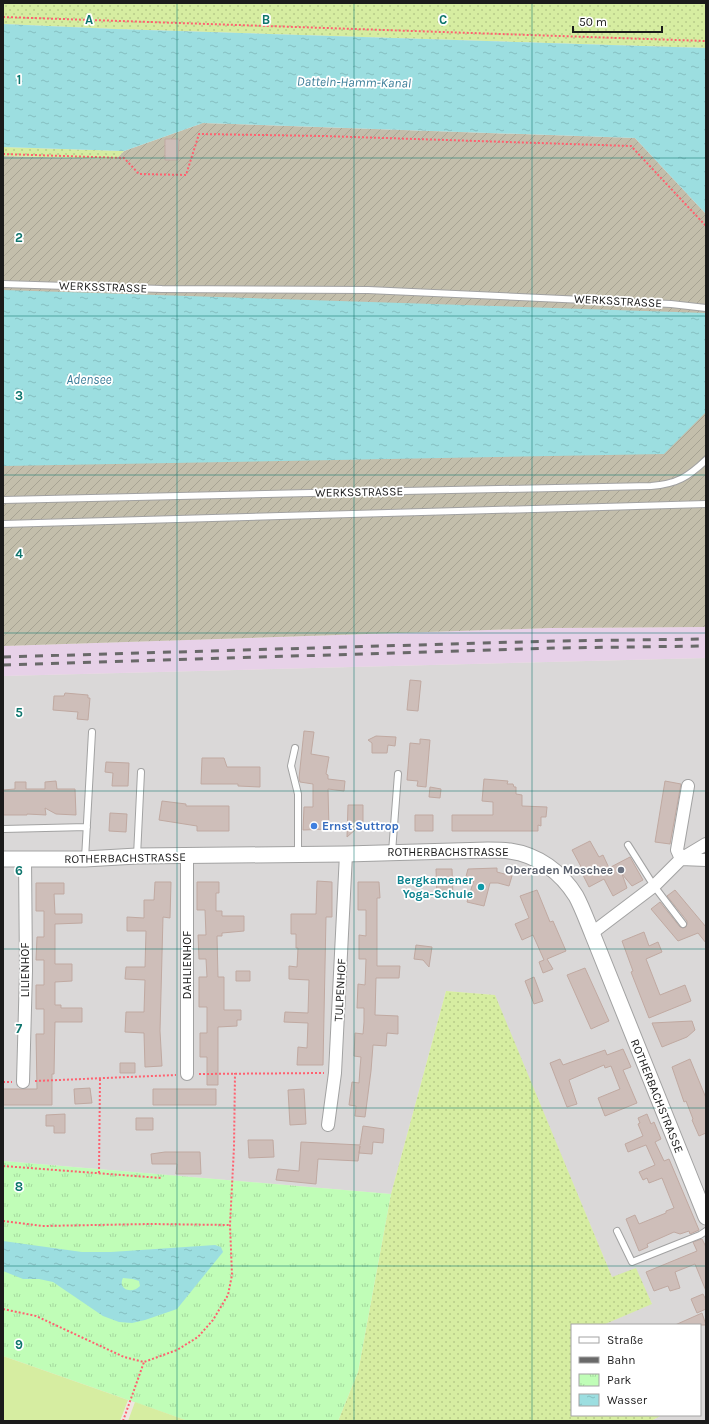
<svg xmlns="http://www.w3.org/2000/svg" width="709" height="1424" viewBox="0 0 709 1424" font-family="Karla,sans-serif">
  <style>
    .residential { fill: #dad8d8 }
    .railway { fill: #e7d1e8 }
    .construction { fill: url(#construction-furrows) }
    .grass { fill: url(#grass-dots) }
    .park { fill: url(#park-tufts) }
    .garden { fill: #d6eda1 }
    .water { fill: url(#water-ripples); fill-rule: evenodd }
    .building { fill: #cebeb9; stroke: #c0a9a1 }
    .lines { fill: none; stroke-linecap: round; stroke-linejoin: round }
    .service-casing { stroke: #a2a2a2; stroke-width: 8 }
    .minor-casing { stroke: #a2a2a2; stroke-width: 14 }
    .tertiary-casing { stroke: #a2a2a2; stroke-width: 17 }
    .path { stroke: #ff606f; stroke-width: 2; stroke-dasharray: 2 2; stroke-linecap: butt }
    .service { stroke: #fff; stroke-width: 6 }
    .minor { stroke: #fff; stroke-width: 12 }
    .tertiary { stroke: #fff; stroke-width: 15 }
    .rail { stroke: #696969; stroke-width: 3; stroke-dasharray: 8 8; stroke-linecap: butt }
    .grid { fill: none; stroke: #0f766e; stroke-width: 1; stroke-opacity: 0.55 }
    .shop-dot { fill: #3f7fe0; stroke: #fff; stroke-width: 1.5 }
    .worship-dot { fill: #6b7280; stroke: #fff; stroke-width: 1.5 }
    .culture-dot { fill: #0f9aa8; stroke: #fff; stroke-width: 1.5 }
    .labels { text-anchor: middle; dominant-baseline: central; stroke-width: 3.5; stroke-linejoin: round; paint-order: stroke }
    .street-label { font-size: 12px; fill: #1b1b1b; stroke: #fff }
    .shop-label { font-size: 12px; font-weight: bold; fill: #366cbe; stroke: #fff; text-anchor: start }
    .worship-label { font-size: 12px; font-weight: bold; fill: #5b616d; stroke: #fff; text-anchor: end }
    .culture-label { font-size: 12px; font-weight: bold; fill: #0d838f; stroke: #fff; text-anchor: end }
    .water-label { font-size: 13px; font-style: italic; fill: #3b7d99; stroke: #fff }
    .grid-label { font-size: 13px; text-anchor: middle; font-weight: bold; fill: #0f766e; stroke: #fff; stroke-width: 3.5; stroke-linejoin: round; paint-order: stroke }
  </style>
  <defs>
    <pattern id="construction-furrows" width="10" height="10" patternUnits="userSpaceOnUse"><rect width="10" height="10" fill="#c3beab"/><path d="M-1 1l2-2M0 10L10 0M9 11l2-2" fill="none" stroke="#a7a393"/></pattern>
    <pattern id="grass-dots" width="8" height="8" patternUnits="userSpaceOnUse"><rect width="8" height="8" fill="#d6eda1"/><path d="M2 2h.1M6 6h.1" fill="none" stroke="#b7cb8a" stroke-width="1.8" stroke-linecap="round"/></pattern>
    <pattern id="park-tufts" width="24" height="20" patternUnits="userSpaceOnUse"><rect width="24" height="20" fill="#c0fdb7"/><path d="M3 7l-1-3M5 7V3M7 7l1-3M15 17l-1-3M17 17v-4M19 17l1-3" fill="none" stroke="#a4d89d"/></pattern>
    <pattern id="water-ripples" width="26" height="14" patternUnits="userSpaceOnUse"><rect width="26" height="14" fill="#9cdee0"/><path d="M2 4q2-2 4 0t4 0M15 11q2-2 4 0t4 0" fill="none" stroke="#86bec0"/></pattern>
  </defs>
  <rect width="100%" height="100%" fill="#eee6e0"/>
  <path class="residential" d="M706,658V1421H651L662,1415H700V1325H603L652,1303L612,1277L494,995L446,991L391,1194L3,1161V676Z"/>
  <path class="railway" d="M706,627V658L3,676V646L550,628Z"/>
  <path class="construction" d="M203,123L635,138L706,214V627L550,628L3,646V156L116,159L124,151Z"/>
  <path class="grass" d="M3,3H706V48L115,29L3,24Z
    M3,147L124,151L116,159L3,156Z
    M446,991L495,995L612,1277L636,1268L652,1304L603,1325H572V1415H662L651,1421H338L358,1372L391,1194Z"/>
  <path class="park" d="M3,1161L391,1194L358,1372L338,1421H188L3,1356Z"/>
  <path class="garden" d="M3,1356L128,1400L120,1421H3Z
    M135,1402L188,1421H128Z"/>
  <path class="water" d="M3,24L115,29L706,48V214L635,138L203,123L124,151L3,147Z
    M3,290L706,313V412L664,454L3,466Z
    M3,1241L82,1252H111L215,1245L221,1247L223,1252L177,1309L145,1320L132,1323L119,1322L103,1316L53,1282L39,1279H23L3,1271ZM123,1278L133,1279L139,1281L140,1286C133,1294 117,1290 123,1278Z"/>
  <path class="building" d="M165,139H179L178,160H165Z
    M410,680L421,681L418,711L407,710Z
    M65,693L88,695V698H90L88,720L77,719L78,712L53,710L54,696H64Z
    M304,731L314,732L311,754L329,757L326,774L328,775V779L345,781L344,791L328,789L329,829L303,830L304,807H313V784L300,782L299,778Z
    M376,736L396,737L395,746L388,745L387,753H372V743L368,740Z
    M420,739L430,740L426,787L417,786L418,781L407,780L410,743L420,744Z
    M202,758H224L227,767H260V787L238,786V784H201Z
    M106,762L129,763L128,786H112L113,773L105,772Z
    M484,779L508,781L507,784H513L514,787H516V794L522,795V806L547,807L546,817H541V826L538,825V831H452V815H493V802L482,801Z
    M56,781L57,789H75L76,815L56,814L45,808L46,815L27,814V815H3V790L15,789V782H26V789H45V782Z
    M665,781L681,784L670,844L655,842Z
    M430,787L441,789L440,798L429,797Z
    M162,801L186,804V806H229V831H197V826L159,820Z
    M348,805H363V830L356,829L347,837Z
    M110,813L127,814L126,832L109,831Z
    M415,815H433V831H415Z
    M590,841L599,857L603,855L609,868L630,857L643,880L632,886L622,874L627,888L613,896L604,879L589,887L583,875L585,874L572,850Z
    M497,868V872L512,876L509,886L498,883H490L484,906L467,902L474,880H465L468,869Z
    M436,869H452L453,896L437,897Z
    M317,881L332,882V917H326L323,1065H297L298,1047L307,1048L308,1023L284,1022L285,1012L308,1013L309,980L289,979V966L297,967L298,948H296V934H291V914H316Z
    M155,882H171L170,918L163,917L160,1031L162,1066L145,1067L144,1033L125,1032L126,1012H144L145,980L125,979L126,967H145L146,931H127V917L144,918V900H154Z
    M197,882H219V893H216V911H222V916H244V931L222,933V936H217L218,977H224V1010H241V1020H237V1026L218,1027V1085H207V1057H200V1033H207V1007H199V977H207L206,959H199L198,935H206L205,910H197Z
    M358,882H379L380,898H377V966H400L399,978H376L375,1015L398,1016V1034L387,1033L386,1046L373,1045L371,1071L365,1117L355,1116L356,1106L349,1105L352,1082L359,1083L360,1068L361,1057L354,1056L355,1033L363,1034L364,1022V1008H357L358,984L365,985L366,959H359V935L366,936V910H358Z
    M36,883H64V894H54L55,914H82V923L55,924V964H72V981L55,982V1005H61V1008H82V1022H55L54,1074H52V1105H3V1089H37L36,1034H44V1009H36V985H44V960H36L37,937H44V911H36Z
    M537,890L550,922L553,921L566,951L547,959L553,969L543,973L539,962L544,960L533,935L522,940L515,924L529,918L520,896Z
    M675,890L706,927V943L698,933L678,941L651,909L660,902L680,927L683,928L686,927L687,924V921L667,896Z
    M644,932L649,946L658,942L662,952L646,959L660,995L685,985L691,1001L649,1018L631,972L633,971L622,941Z
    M416,945L432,947L429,967L423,960L414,959Z
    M585,968L609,1021L591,1029L567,975Z
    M236,971H250V981H236Z
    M534,977L543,1001L534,1004L525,981Z
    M692,1021L695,1030L687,1037L662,1047L652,1023Z
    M623,1049L631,1067L623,1070L637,1103L605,1116L598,1098L620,1089L611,1066L605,1068L604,1065L569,1080L577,1104L567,1107L550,1063L560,1059L563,1065L605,1050L607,1055Z
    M690,1059L706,1098V1133L699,1136L692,1120L693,1119L686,1101L684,1102L672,1067Z
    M120,1063H135V1073H120Z
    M90,1088L92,1103L75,1104L74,1089Z
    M153,1089H216V1105H153Z
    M304,1089L306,1124L290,1125L288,1090Z
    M65,1114V1133H54V1126H46V1115Z
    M647,1114L651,1124L654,1122L661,1139L655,1142L664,1161L669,1159L699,1230L690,1234L689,1231L680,1234L674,1232L647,1244L648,1247L639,1251L626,1219L635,1215L639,1224L666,1213V1211L674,1208L662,1178L649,1183L647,1178L643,1180L639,1172L655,1165L646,1145L628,1152L625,1144L643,1136L638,1124L640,1123L638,1118Z
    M136,1118H153V1130H136Z
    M363,1126L384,1129L383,1143L373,1142L372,1154L359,1153L360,1146L358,1161L318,1159L316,1184L276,1180L278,1169L299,1171L301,1142L360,1145Z
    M248,1140H273L274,1157L249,1158Z
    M165,1152H200L201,1174H176L177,1164H152L151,1154Z
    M702,1239L706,1247V1291L695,1264L675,1272L680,1288L670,1291L668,1286L654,1291L646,1272L697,1251L693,1242Z
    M703,1294L706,1300V1309L697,1313L691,1299Z
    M702,1313L706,1325H675Z"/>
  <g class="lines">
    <g class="service-casing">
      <path id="service" d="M3,284L162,289L368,290L671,304L706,308
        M3,500L356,492L651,486C677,484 688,477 706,460
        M3,524L706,504
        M295,748L291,766L298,794V853
        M3,829L87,827
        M628,845L654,886L683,924
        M392,852L398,774
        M137,856L141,772
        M85,859L92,732
        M617,1231L632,1262L700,1235L706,1231"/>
    </g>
    <g class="minor-casing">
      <path id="minor" d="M187,856V1074
        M681,859L677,850L688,786
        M681,859L706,860
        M592,933L654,886L681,859L706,844
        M23,1082L26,971L25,859
        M328,1125L335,1073L346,854"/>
    </g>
    <g class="tertiary-casing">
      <path id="tertiary" d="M3,859H85L137,856L346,854L488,850C495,850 503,850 510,851C538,855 561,872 576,896C582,907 587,921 592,933L706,1217"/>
    </g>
    <path class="path" d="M3,17L706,41
      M3,154L124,158L139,174L186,175L199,134L323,136L631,146L706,226
      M199,1074L324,1073
      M35,1081L176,1075
      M3,1082H12
      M3,1166L161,1178
      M99,1173L100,1078
      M3,1221L42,1226L150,1224L230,1225
      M3,1309L36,1316L124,1357L144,1362L177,1350L198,1337L213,1320L228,1295L232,1275L230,1225L234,1147L235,1073
      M123,1421L144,1362"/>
    <use href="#service" class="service"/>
    <use href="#minor" class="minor"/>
    <use href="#tertiary" class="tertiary"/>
    <path class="rail" d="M3,657L554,641L706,639
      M3,665L554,648L706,646"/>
  </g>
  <path class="grid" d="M177,3V1421M354,3V1421M532,3V1421M3,158H706M3,316H706M3,475H706M3,633H706M3,791H706M3,949H706M3,1108H706M3,1266H706"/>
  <circle class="shop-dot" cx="314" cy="826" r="4"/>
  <circle class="worship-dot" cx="621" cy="870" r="4"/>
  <circle class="culture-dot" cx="481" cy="887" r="4"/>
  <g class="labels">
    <g class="street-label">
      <text transform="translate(103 287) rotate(2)">WERKSSTRASSE</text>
      <text transform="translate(618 301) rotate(3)">WERKSSTRASSE</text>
      <text transform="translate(359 492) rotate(-1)">WERKSSTRASSE</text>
      <text x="448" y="852">ROTHERBACHSTRASSE</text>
      <text transform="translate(125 858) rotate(-1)">ROTHERBACHSTRASSE</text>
      <text transform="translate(187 965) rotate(-90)">DAHLIENHOF</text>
      <text transform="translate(25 970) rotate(-90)">LILIENHOF</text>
      <text transform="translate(340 990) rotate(-87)">TULPENHOF</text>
      <text transform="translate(657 1096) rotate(68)">ROTHERBACHSTRASSE</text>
    </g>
    <g class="shop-label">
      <text x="322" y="826">Ernst Suttrop</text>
    </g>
    <g class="worship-label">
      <text x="613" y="870">Oberaden Moschee</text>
    </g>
    <g class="culture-label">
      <text x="473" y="880">Bergkamener<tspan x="473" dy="14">Yoga-Schule</tspan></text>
    </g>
    <g class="water-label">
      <text transform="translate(354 82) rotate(1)">Datteln-Hamm-Kanal</text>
      <text x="89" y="379">Adensee</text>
    </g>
  </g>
  <g class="grid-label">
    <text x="89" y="24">A</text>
    <text x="266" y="24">B</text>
    <text x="443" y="24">C</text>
    <text x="19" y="84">1</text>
    <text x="19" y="242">2</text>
    <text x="19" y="400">3</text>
    <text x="19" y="558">4</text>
    <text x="19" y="717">5</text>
    <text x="19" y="875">6</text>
    <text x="19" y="1033">7</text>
    <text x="19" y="1191">8</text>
    <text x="19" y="1349">9</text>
  </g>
  <rect width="709" height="1424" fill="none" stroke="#1b1b1b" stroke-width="8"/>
  <rect x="571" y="1324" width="130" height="92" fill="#ffffff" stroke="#a4a4a4"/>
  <rect x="579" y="1337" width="20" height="6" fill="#ffffff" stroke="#a4a4a4"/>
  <text x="607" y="1344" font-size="12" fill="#1b1b1b">Straße</text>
  <rect x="579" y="1357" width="20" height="6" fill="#696969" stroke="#a4a4a4"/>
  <text x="607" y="1364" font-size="12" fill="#1b1b1b">Bahn</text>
  <rect x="579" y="1374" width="20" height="12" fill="url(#park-tufts)" stroke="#a4a4a4"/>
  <text x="607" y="1384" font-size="12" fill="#1b1b1b">Park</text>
  <rect x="579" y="1394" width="20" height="12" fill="url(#water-ripples)" stroke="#a4a4a4"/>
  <text x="607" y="1404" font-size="12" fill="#1b1b1b">Wasser</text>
  <path d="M573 26v6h89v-6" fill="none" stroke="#1b1b1b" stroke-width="2"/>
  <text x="579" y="26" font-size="12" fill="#1b1b1b" stroke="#ffffff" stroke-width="3" paint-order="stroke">50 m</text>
</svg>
